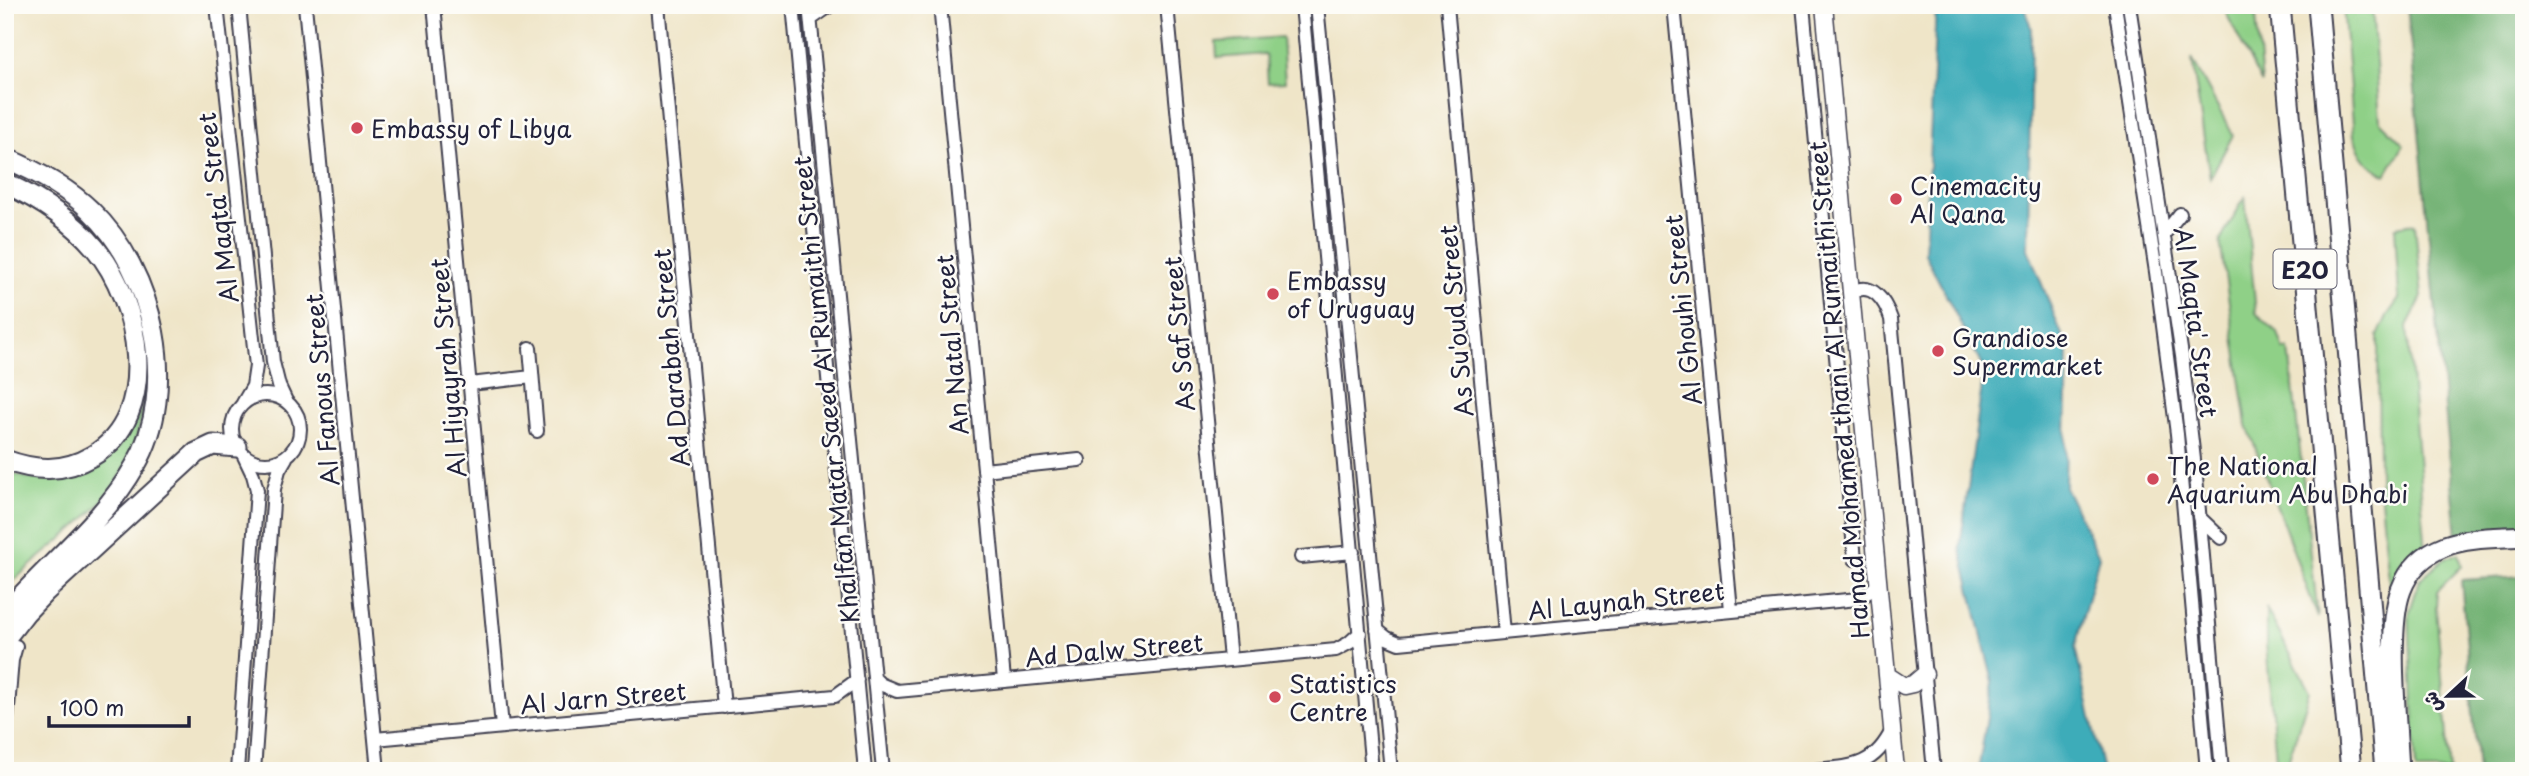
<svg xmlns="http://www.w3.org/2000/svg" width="2529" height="776" viewBox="0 0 2529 776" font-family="'Playpen Sans','Playpen Sans Arabic',sans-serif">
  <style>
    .green { fill: #8fd087; stroke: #587961; stroke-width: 2 }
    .forest { fill: #73b274; stroke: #4a6a58; stroke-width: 2 }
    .water { fill: #3cacb9; stroke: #2f677a; stroke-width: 2 }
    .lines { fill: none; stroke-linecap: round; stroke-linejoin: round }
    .minor-casing { stroke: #413f50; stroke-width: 16 }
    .major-casing { stroke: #413f50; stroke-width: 19 }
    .highway-casing { stroke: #413f50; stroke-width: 23 }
    .minor { stroke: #fff; stroke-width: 12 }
    .major { stroke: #fff; stroke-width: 16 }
    .highway { stroke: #fff; stroke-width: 19 }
    .poi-dot { fill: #d1495b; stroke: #fdfcf7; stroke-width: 2.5 }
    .labels { text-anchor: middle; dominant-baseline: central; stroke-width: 5; stroke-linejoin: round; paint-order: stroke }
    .shield { fill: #fdfcf7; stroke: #646373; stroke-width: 2 }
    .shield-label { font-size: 23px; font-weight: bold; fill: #22223b }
    .poi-label { font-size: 24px; fill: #22223b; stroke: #fdfcf7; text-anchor: start }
    .street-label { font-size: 24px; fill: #22223b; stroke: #fdfcf7 }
  </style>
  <rect width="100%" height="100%" fill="#fdfcf7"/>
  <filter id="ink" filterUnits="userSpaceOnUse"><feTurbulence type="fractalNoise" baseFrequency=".0143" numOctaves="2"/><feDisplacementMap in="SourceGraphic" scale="14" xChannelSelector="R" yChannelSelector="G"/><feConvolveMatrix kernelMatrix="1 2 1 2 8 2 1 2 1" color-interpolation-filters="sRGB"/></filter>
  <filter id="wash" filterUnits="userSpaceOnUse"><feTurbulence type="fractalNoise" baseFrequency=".00686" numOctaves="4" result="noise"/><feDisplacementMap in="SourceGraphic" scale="28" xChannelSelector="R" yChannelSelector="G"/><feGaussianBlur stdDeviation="1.57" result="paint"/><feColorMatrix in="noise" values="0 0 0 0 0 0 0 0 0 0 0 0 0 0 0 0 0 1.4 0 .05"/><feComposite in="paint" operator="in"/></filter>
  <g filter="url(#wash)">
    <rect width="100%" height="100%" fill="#efe5c8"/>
    <path class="green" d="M2222,5H2255L2262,84Z
      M2343,5H2372L2380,121L2404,145L2386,175C2366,163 2361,159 2354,136Z
      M1282,37L1285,82L1268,83L1266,54L1217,58L1216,42Z
      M2192,59L2233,135L2210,178Z
      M2245,197L2256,313L2278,333L2284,350L2289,349L2318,618L2247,425L2220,241Z
      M2415,224L2422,297L2407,326L2426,551L2392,614L2379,478L2378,336L2387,316L2399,299L2395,227Z
      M146,397C141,423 135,447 124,470C100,518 41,550 5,590V471C78,498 120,464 146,397Z
      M2459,553L2462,566L2437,591L2436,608L2450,771H2416L2409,614L2420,579L2442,560Z
      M2266,608L2310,691L2285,771H2277L2266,643Z"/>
    <path class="forest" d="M2407,5H2524V531L2457,536Z
      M2524,576V771H2478L2461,580Z"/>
    <path class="water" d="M1936,5H2024L2031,28L2028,249L2068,350L2065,487L2099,556L2075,647L2103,771H1978L1993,682L1960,547L1984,370L1925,254Z"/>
  </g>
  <g filter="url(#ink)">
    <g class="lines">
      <g class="minor-casing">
        <path id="minor" d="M217,5L256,366L253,386L243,403
          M239,5L273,362L279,386L286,401
          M305,5L378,771
          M434,5L502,727
          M658,5L724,707
          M793,5L865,771
          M809,5L883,771
          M940,5L1004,680
          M1167,5L1230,659
          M1302,5L1372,771
          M1317,5L1391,771
          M1447,5L1504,633
          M1674,5L1731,610
          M1803,5L1855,559
          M2115,5L2156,272L2177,434L2207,771
          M2129,5L2182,356L2196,477L2222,771
          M811,19L831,5
          M2164,234L2180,214
          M1851,293C1872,280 1885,301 1891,319L1934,771
          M530,348L537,431
          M470,384L532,377
          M232 429a34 34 0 1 1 68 0a34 34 0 1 1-68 0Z
          M984,470L1079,460
          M2199,517L2221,538
          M1301,557L1353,552
          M1377,630L1387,638L1399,643L1858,599L1879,585
          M874,678L880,684L897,691L1336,650L1349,643L1360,633
          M375,739L835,696L857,680
          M5,743L12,660L16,646
          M237,771L257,490L253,475L243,454
          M254,771L274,489L279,470L286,458
          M1804,771C1844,766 1872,772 1892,730"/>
      </g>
      <g class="major-casing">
        <path id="major" d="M1824,5L1896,771
          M1887,675L1904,686L1913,684L1925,674"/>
      </g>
      <g class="highway-casing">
        <path id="highway" d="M2280,5L2351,771
          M2318,5L2385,771
          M5,158C36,171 67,187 91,211C154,271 180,389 135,466C102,524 47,564 5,614
          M5,183C39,199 71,219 95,248C140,301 162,416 92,456C63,473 35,471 5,460
          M5,639L26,612L45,592L196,453L213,445L237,447
          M2399,771C2397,726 2386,629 2401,590C2409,569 2424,554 2445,546C2468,537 2499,538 2524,536"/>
      </g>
      <use href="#minor" class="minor"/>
      <use href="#major" class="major"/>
      <use href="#highway" class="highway"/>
    </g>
  </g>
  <g class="poi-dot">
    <circle cx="357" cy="128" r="7"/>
    <circle cx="1896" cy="199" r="7"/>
    <circle cx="1273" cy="294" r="7"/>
    <circle cx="1938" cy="351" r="7"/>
    <circle cx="2153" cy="479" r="7"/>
    <circle cx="1275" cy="697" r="7"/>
  </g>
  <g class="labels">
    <rect class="shield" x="2273.5" y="249.5" width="63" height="39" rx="5"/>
    <g class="shield-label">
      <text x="2305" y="269">E20</text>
    </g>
    <g class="poi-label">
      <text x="371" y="128">Embassy of Libya</text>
      <text x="1910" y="185">Cinemacity<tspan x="1910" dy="28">Al Qana</tspan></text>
      <text x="1287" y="280">Embassy<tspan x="1287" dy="28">of Uruguay</tspan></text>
      <text x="1952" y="337">Grandiose<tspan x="1952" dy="28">Supermarket</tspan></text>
      <text x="2167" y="465">The National<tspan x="2167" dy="28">Aquarium Abu Dhabi</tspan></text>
      <text x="1289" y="683">Statistics<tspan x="1289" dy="28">Centre</tspan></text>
    </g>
    <g class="street-label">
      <text transform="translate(217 208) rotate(-97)">Al Maqta' Street</text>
      <text transform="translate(1682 310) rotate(-96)">Al Ghouhi Street</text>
      <text transform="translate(1455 321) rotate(-95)">As Su'oud Street</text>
      <text transform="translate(2197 322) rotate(82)">Al Maqta' Street</text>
      <text transform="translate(1178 334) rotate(-95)">As Saf Street</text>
      <text transform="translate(951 345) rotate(-95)">An Natal Street</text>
      <text transform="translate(670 358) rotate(-95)">Ad Darabah Street</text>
      <text transform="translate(447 368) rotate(-95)">Al Hiyayrah Street</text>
      <text transform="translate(321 390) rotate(-95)">Al Fanous Street</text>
      <text transform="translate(825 390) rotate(-96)">Khalfan Matar Saeed Al Rumaithi Street</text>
      <text transform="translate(1838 390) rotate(-95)">Hamad Mohamed thani Al Rumaithi Street</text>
      <text transform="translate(1626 600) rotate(-6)">Al Laynah Street</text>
      <text transform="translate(1114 649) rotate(-5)">Ad Dalw Street</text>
      <text transform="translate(603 697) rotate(-5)">Al Jarn Street</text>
    </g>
  </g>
  <rect width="2529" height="776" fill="none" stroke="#fdfcf7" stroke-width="28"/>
  <g transform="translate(2448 696) rotate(248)" stroke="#fdfcf7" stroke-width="5" paint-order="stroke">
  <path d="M0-5L12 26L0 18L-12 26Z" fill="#22223b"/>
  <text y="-10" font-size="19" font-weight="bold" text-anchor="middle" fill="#22223b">ش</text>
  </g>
  <path d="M49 716v10h140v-10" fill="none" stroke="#22223b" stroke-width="3.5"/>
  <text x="60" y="716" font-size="21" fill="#22223b" stroke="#fdfcf7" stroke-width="5" paint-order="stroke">100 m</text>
</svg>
